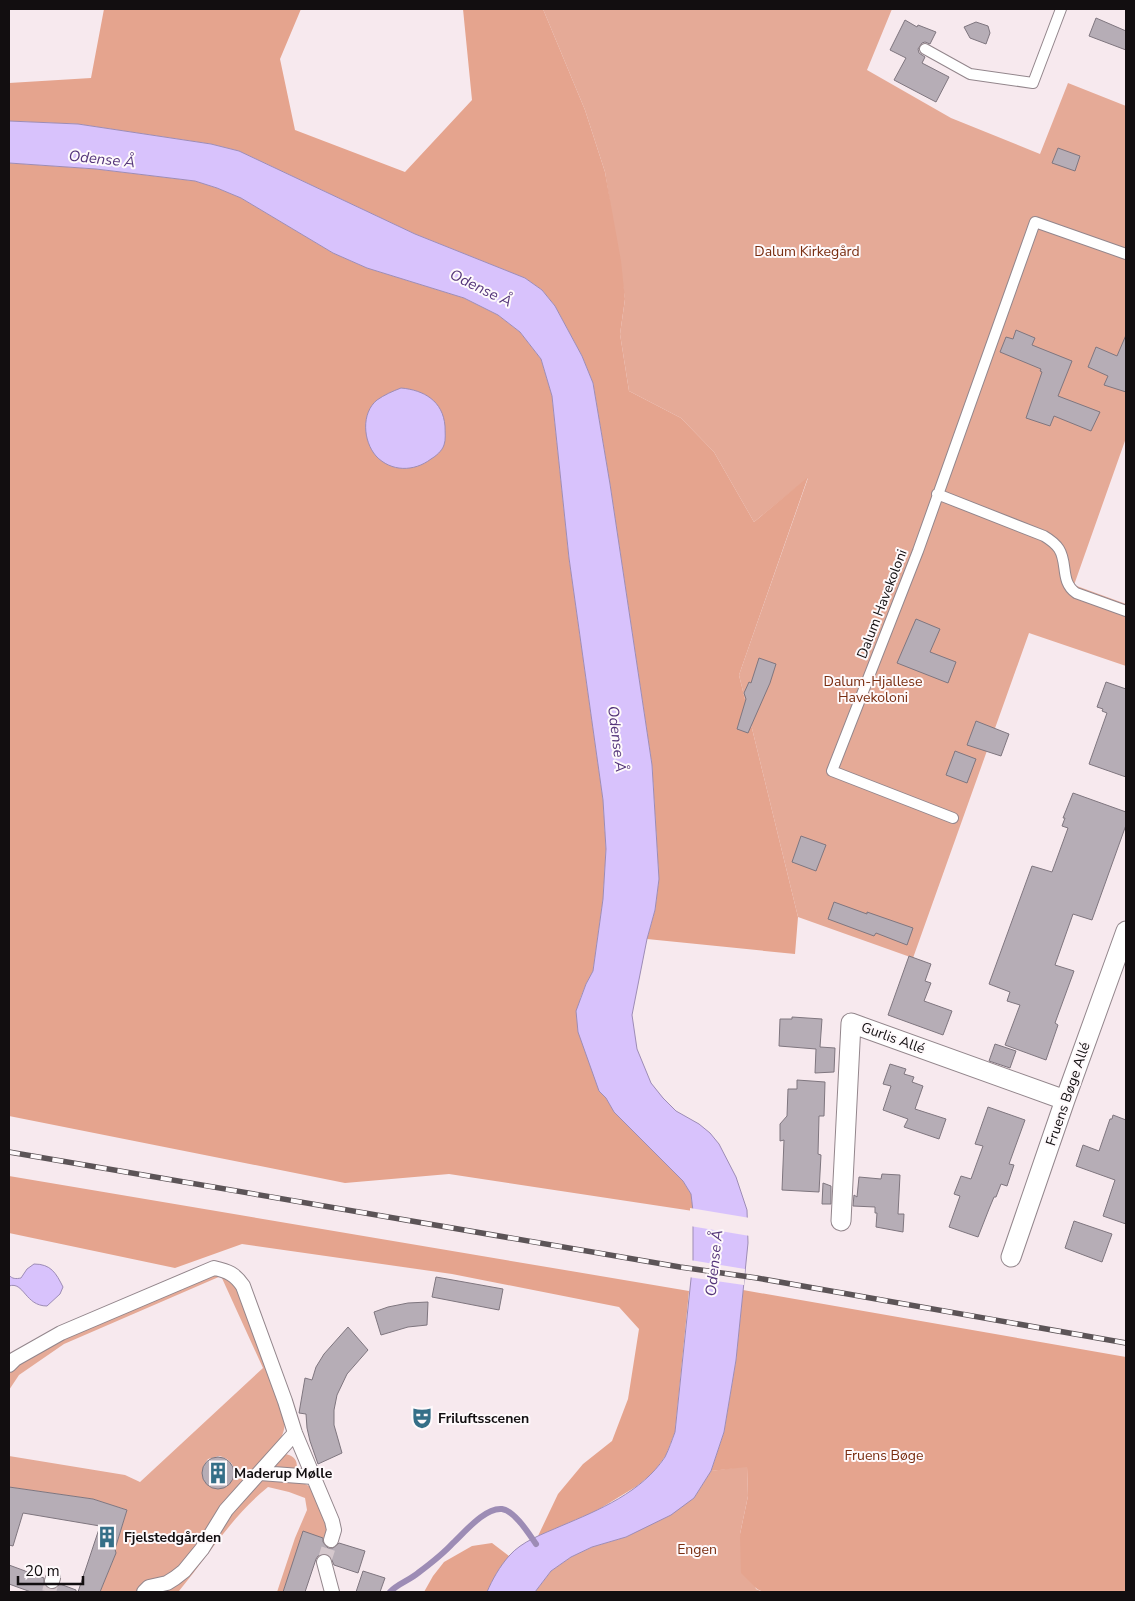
<svg xmlns="http://www.w3.org/2000/svg" width="1135" height="1601" viewBox="0 0 1135 1601" font-family="'Nunito Sans',sans-serif">
  <style>
    .green { fill: #e5aa97; fill-rule: evenodd }
    .forest { fill: #e5a48e }
    .water { fill: #d8c2fc; stroke: #9d8cb5 }
    .pier { fill: #f7e9ee }
    .lines { fill: none; stroke-linecap: round; stroke-linejoin: round }
    .stream { stroke: #9d8cb5; stroke-width: 6 }
    .building { fill: #b6adb6; stroke: #7f767f }
    .pedestrian-tunnel { stroke: #d5c8cd; stroke-width: 14; stroke-dasharray: 14 7; stroke-linecap: butt }
    .service-casing { stroke: #93868c; stroke-width: 12 }
    .pedestrian-casing { stroke: #93868c; stroke-width: 16 }
    .minor-casing { stroke: #93868c; stroke-width: 21 }
    .service { stroke: #fff; stroke-width: 10 }
    .pedestrian { stroke: #fff; stroke-width: 14 }
    .minor { stroke: #fff; stroke-width: 19 }
    .rail-casing { stroke: #5c5457; stroke-width: 5.5 }
    .rail { stroke: #fef9fb; stroke-width: 4; stroke-dasharray: 11; stroke-linecap: butt }
    .labels { text-anchor: middle; dominant-baseline: central; stroke-width: 4; stroke-linejoin: round; paint-order: stroke }
    .park-label { font-size: 14px; fill: #792d10; stroke: #fef9fb }
    .street-label { font-size: 14px; fill: #120e10; stroke: #fef9fb }
    .poi-label { font-size: 14px; font-weight: bold; fill: #120e10; stroke: #fef9fb; text-anchor: start }
    .water-label { font-size: 15px; font-style: italic; fill: #54357a; stroke: #fef9fb }
  </style>
  <rect width="100%" height="100%" fill="#f7e9ee"/>
  <path class="green" d="M543,9H892L867,70L951,118L1040,154L1068,83L1126,106V438L1074,585L1126,604V666L1029,633L913,958L798,917L739,675L808,478L754,522L714,452L681,418L629,391L620,334L625,299L605,172L585,110Z
    M220,1274L237,1286L285,1418C285,1427 284,1432 280,1440L176,1573L138,1590L137,1592H100L116,1553L115,1549L127,1510L93,1499L9,1487V1456L125,1475L140,1482L263,1368L221,1276L64,1344L19,1375L9,1390V1370L64,1336L210,1275ZM219,1456C241,1461 239,1486 217,1489C201,1486 198,1471 208,1459Z
    M285,1454C293,1455 299,1461 296,1469L271,1470Z
    M747,1466L748,1496L740,1534L756,1589L763,1592H535L551,1571L571,1557L592,1547L626,1537L694,1498L711,1471Z
    M261,1478L299,1481L311,1487L328,1519L327,1539L303,1532L283,1592H277L295,1538L307,1510L305,1498L289,1492L268,1487C232,1516 208,1556 179,1591L181,1592H153L218,1528Z"/>
  <path class="forest" d="M104,9H301L280,59L295,130L405,172L472,100L463,9H543L585,110L605,172L621,261L625,299L620,334L629,391L681,418L714,452L754,522L808,477L739,675L798,917L795,954L647,939L655,910L659,879L652,765L610,484L593,383L582,356L555,306L542,290L525,278L415,234L239,151L211,144L78,124L9,121V83L91,78Z
    M9,163L96,169L195,181L217,188L241,198L333,253L367,268L464,298L498,315L520,332L541,359L552,396L569,558L603,800L606,849L603,899L593,971L586,984L580,999L599,1091L606,1098L615,1112L683,1181L691,1194L693,1211L449,1174L345,1183L9,1116Z
    M9,1176L689,1291L675,1432L666,1455L654,1472L637,1486L596,1511L538,1536L558,1494L583,1464L612,1441L628,1399L639,1329L619,1307L452,1274L242,1244L175,1268L9,1233Z
    M743,1290L1126,1357V1552L1125,1554H1126V1592H763L757,1589L741,1573L740,1534L748,1496L747,1467L711,1471L724,1432L736,1360Z
    M492,1543L509,1556L492,1582L487,1592H424L433,1576L444,1562L472,1546Z"/>
  <path class="water" d="M9,121L78,124L211,144L239,151L415,234L525,278L542,290L555,306L582,356L593,383L610,484L652,765L659,879L655,910L647,939L632,1015L637,1049L651,1083L663,1098L676,1111L699,1124L710,1133L719,1144L736,1177L747,1210L748,1243L736,1360L724,1432L711,1471L694,1498L671,1515L626,1537L592,1547L571,1557L551,1571L535,1592H487C492,1580 500,1566 509,1556C522,1541 543,1534 561,1526C599,1510 642,1492 665,1457C669,1449 672,1440 675,1432L693,1260V1211L691,1194L683,1181L614,1112L606,1098L599,1091L578,1032L576,1011L586,984L593,971L603,899L606,849L603,800L569,558L552,396L541,359L520,332L498,315L464,298L367,268L333,253L241,198L217,188L195,181L96,169L9,163Z
    M401,388C424,390 443,401 445,426C445,432 446,440 444,445C442,451 436,456 431,459C414,472 391,472 376,456C363,441 361,413 377,400C384,395 393,391 401,388Z
    M34,1264C51,1264 56,1273 63,1287L60,1294L47,1306C25,1306 24,1281 9,1286V1275C12,1279 16,1279 21,1278L27,1269Z"/>
  <path class="pier" d="M690,1208L750,1218V1236L690,1226Z
    M690,1260L745,1269L744,1285L688,1277Z"/>
  <g class="lines">
    <path class="stream" d="M390,1592C397,1584 410,1580 418,1573C430,1564 443,1554 453,1543C464,1533 485,1507 502,1509C515,1511 529,1534 536,1544"/>
  </g>
  <path class="building" d="M1096,18L1126,31V50L1089,36Z
    M905,20L917,27L918,25L936,32L930,44L925,42L922,43L918,49L919,53L925,57L922,63L949,77L936,102L894,80L906,58L890,50Z
    M976,22L988,26L990,33L986,44L970,38L964,27Z
    M1058,148L1080,156L1075,171L1052,163Z
    M1016,330L1035,338L1032,345L1072,361L1058,396L1100,412L1091,431L1054,416L1050,426L1026,418L1042,372L1040,371L1041,369L1000,352L1006,337L1013,339Z
    M1126,335V392L1104,385L1108,376L1088,367L1096,347L1117,356Z
    M916,619L940,629L930,652L956,662L948,683L897,663Z
    M759,658L776,664L770,683L748,733L737,729L746,699L744,693L749,682L751,683Z
    M1106,682L1126,689V777L1089,764L1107,713L1102,711L1103,709L1097,707Z
    M976,721L1009,734L1001,756L967,745Z
    M955,751L976,759L967,783L946,775Z
    M1073,793L1126,812V825L1092,920L1073,914L1055,965L1074,971L1055,1023L1058,1025L1046,1060L1005,1045L1020,1005L1007,1001L1010,992L989,984L1032,866L1052,872L1068,828L1062,826L1065,818H1063Z
    M801,836L826,845L816,871L792,862Z
    M834,902L867,914V912L913,928L907,945L876,933L874,936L828,919Z
    M909,956L931,964L925,981L931,983L924,1001L952,1011L943,1035L888,1015Z
    M792,1017L822,1019L820,1047L835,1048L834,1072L815,1073L816,1049L779,1046L780,1019H792Z
    M995,1044L1016,1051L1010,1068L989,1061Z
    M890,1064L906,1069L904,1074L914,1077L912,1082L923,1086L915,1109L946,1119L939,1139L904,1127L908,1119L883,1110L891,1086L883,1084Z
    M797,1080L825,1082L824,1116H819L818,1154L821,1155L819,1192L782,1190L784,1140L780,1141V1124L787,1116L788,1089H797Z
    M988,1107L1025,1120L1009,1164L1014,1165L1007,1186L1001,1184L996,1197H994L989,1209L978,1237L949,1227L960,1196L954,1194L961,1176L971,1179L983,1146L975,1144Z
    M1113,1115L1126,1120V1224L1103,1216L1115,1180L1076,1166L1083,1145L1099,1151L1110,1119H1112Z
    M882,1174L900,1175L898,1214H904L903,1232L876,1227L877,1213H875V1207L853,1206L854,1195L857,1197L859,1177L881,1179Z
    M823,1183L831,1186V1204H822Z
    M1074,1221L1112,1234L1102,1262L1065,1248Z
    M436,1277L503,1289L499,1310L432,1297Z
    M428,1302L427,1325L408,1327L381,1335L374,1312L388,1307L408,1303Z
    M348,1327L368,1350L347,1374L337,1395L334,1410V1425L342,1453L318,1464L310,1441L307,1428L306,1414L299,1413L305,1378L312,1380L316,1367L324,1354Z
    M202 1473a16 16 0 1 1 32 0a16 16 0 1 1-32 0Z
    M9,1487L93,1499L127,1510L115,1549L116,1553L100,1592H78L100,1526L23,1513L13,1546L9,1545Z
    M303,1531L323,1538V1542L328,1548H333L339,1543L365,1551L358,1573L334,1565L330,1556L322,1553L318,1556L316,1559L305,1592H283Z
    M9,1565L44,1578V1583L49,1589H54L60,1584L76,1590V1592H31L9,1584Z
    M363,1571L385,1578L380,1592H356Z"/>
  <g class="lines">
    <path class="pedestrian-tunnel" d="M324,1562L331,1540
      M49,1592L52,1581"/>
    <g class="service-casing">
      <path id="service" d="M925,49L970,74L1033,83L1061,9
        M937,494L1044,536C1049,539 1055,543 1059,549C1068,563 1060,582 1076,593L1126,611
        M953,818L832,771L918,551L1035,222L1126,254"/>
    </g>
    <g class="pedestrian-casing">
      <path id="pedestrian" d="M9,1365L15,1359L61,1333L214,1268C228,1271 235,1274 243,1286L285,1401L295,1433L332,1521L334,1530L331,1540
        M260,1473L313,1477
        M324,1562L332,1592
        M52,1581L53,1578
        M144,1592L149,1587L167,1583L175,1578L184,1571L202,1549L226,1510L295,1433"/>
    </g>
    <g class="minor-casing">
      <path id="minor" d="M841,1221L851,1023L1065,1100
        M1011,1257L1065,1100L1126,931"/>
    </g>
    <use href="#service" class="service"/>
    <use href="#pedestrian" class="pedestrian"/>
    <use href="#minor" class="minor"/>
    <g class="rail-casing">
      <path id="rail" d="M9,1152L680,1267L757,1278L1126,1343"/>
    </g>
    <use href="#rail" class="rail"/>
  </g>
  <defs>
    <g id="theatre-bare" transform="scale(1.725)"><path d="M-5-5.5Q0-4 5-5.5V0Q5 5 0 6Q-5 5-5 0ZM-3.3-2.5H-1v1.5H-3.3ZM1-2.5H3.3v1.5H1ZM-2.8 1Q0 5.5 2.8 1Z" fill="#356f88" stroke="#fef9fb" stroke-width="2.5" paint-order="stroke"/></g>
    <g id="building-bare" transform="scale(1.725)"><path d="M-4-6H4V6H1V3H-1V6H-4ZM-2.5-4.3h1.7v1.8h-1.7ZM.8-4.3h1.7v1.8H.8ZM-2.5-1h1.7V.8h-1.7ZM.8-1h1.7V.8H.8Z" fill="#356f88" stroke="#fef9fb" stroke-width="2.5" paint-order="stroke"/></g>
  </defs>
  <g fill-rule="evenodd">
    <use href="#theatre-bare" x="422" y="1418"/>
    <use href="#building-bare" x="218" y="1473"/>
    <use href="#building-bare" x="107" y="1537"/>
  </g>
  <g class="labels">
    <g class="park-label">
      <text x="807" y="251">Dalum Kirkegård</text>
      <text x="873" y="681">Dalum-Hjallese<tspan x="873" dy="16">Havekoloni</tspan></text>
      <text x="884" y="1455">Fruens Bøge</text>
      <text x="697" y="1549">Engen</text>
    </g>
    <g class="street-label">
      <text transform="translate(882 604) rotate(-69)">Dalum Havekoloni</text>
      <text transform="translate(893 1038) rotate(20)">Gurlis Allé</text>
      <text transform="translate(1068 1094) rotate(-71)">Fruens Bøge Allé</text>
    </g>
    <g class="poi-label">
      <text x="438" y="1418">Friluftsscenen</text>
      <text x="234" y="1473">Maderup Mølle</text>
      <text x="124" y="1537">Fjelstedgården</text>
    </g>
    <g class="water-label">
      <text transform="translate(102 159) rotate(6)">Odense Å</text>
      <text transform="translate(481 288) rotate(26)">Odense Å</text>
      <text transform="translate(617 739) rotate(83)">Odense Å</text>
      <text transform="translate(714 1263) rotate(-84)">Odense Å</text>
    </g>
  </g>
  <rect width="1135" height="1601" fill="none" stroke="#120e10" stroke-width="20"/>
  <path d="M18 1576v8h65v-8" fill="none" stroke="#120e10" stroke-width="2.5"/>
  <text x="25" y="1576" font-size="15" fill="#120e10" stroke="#fef9fb" stroke-width="4" paint-order="stroke">20 m</text>
</svg>
